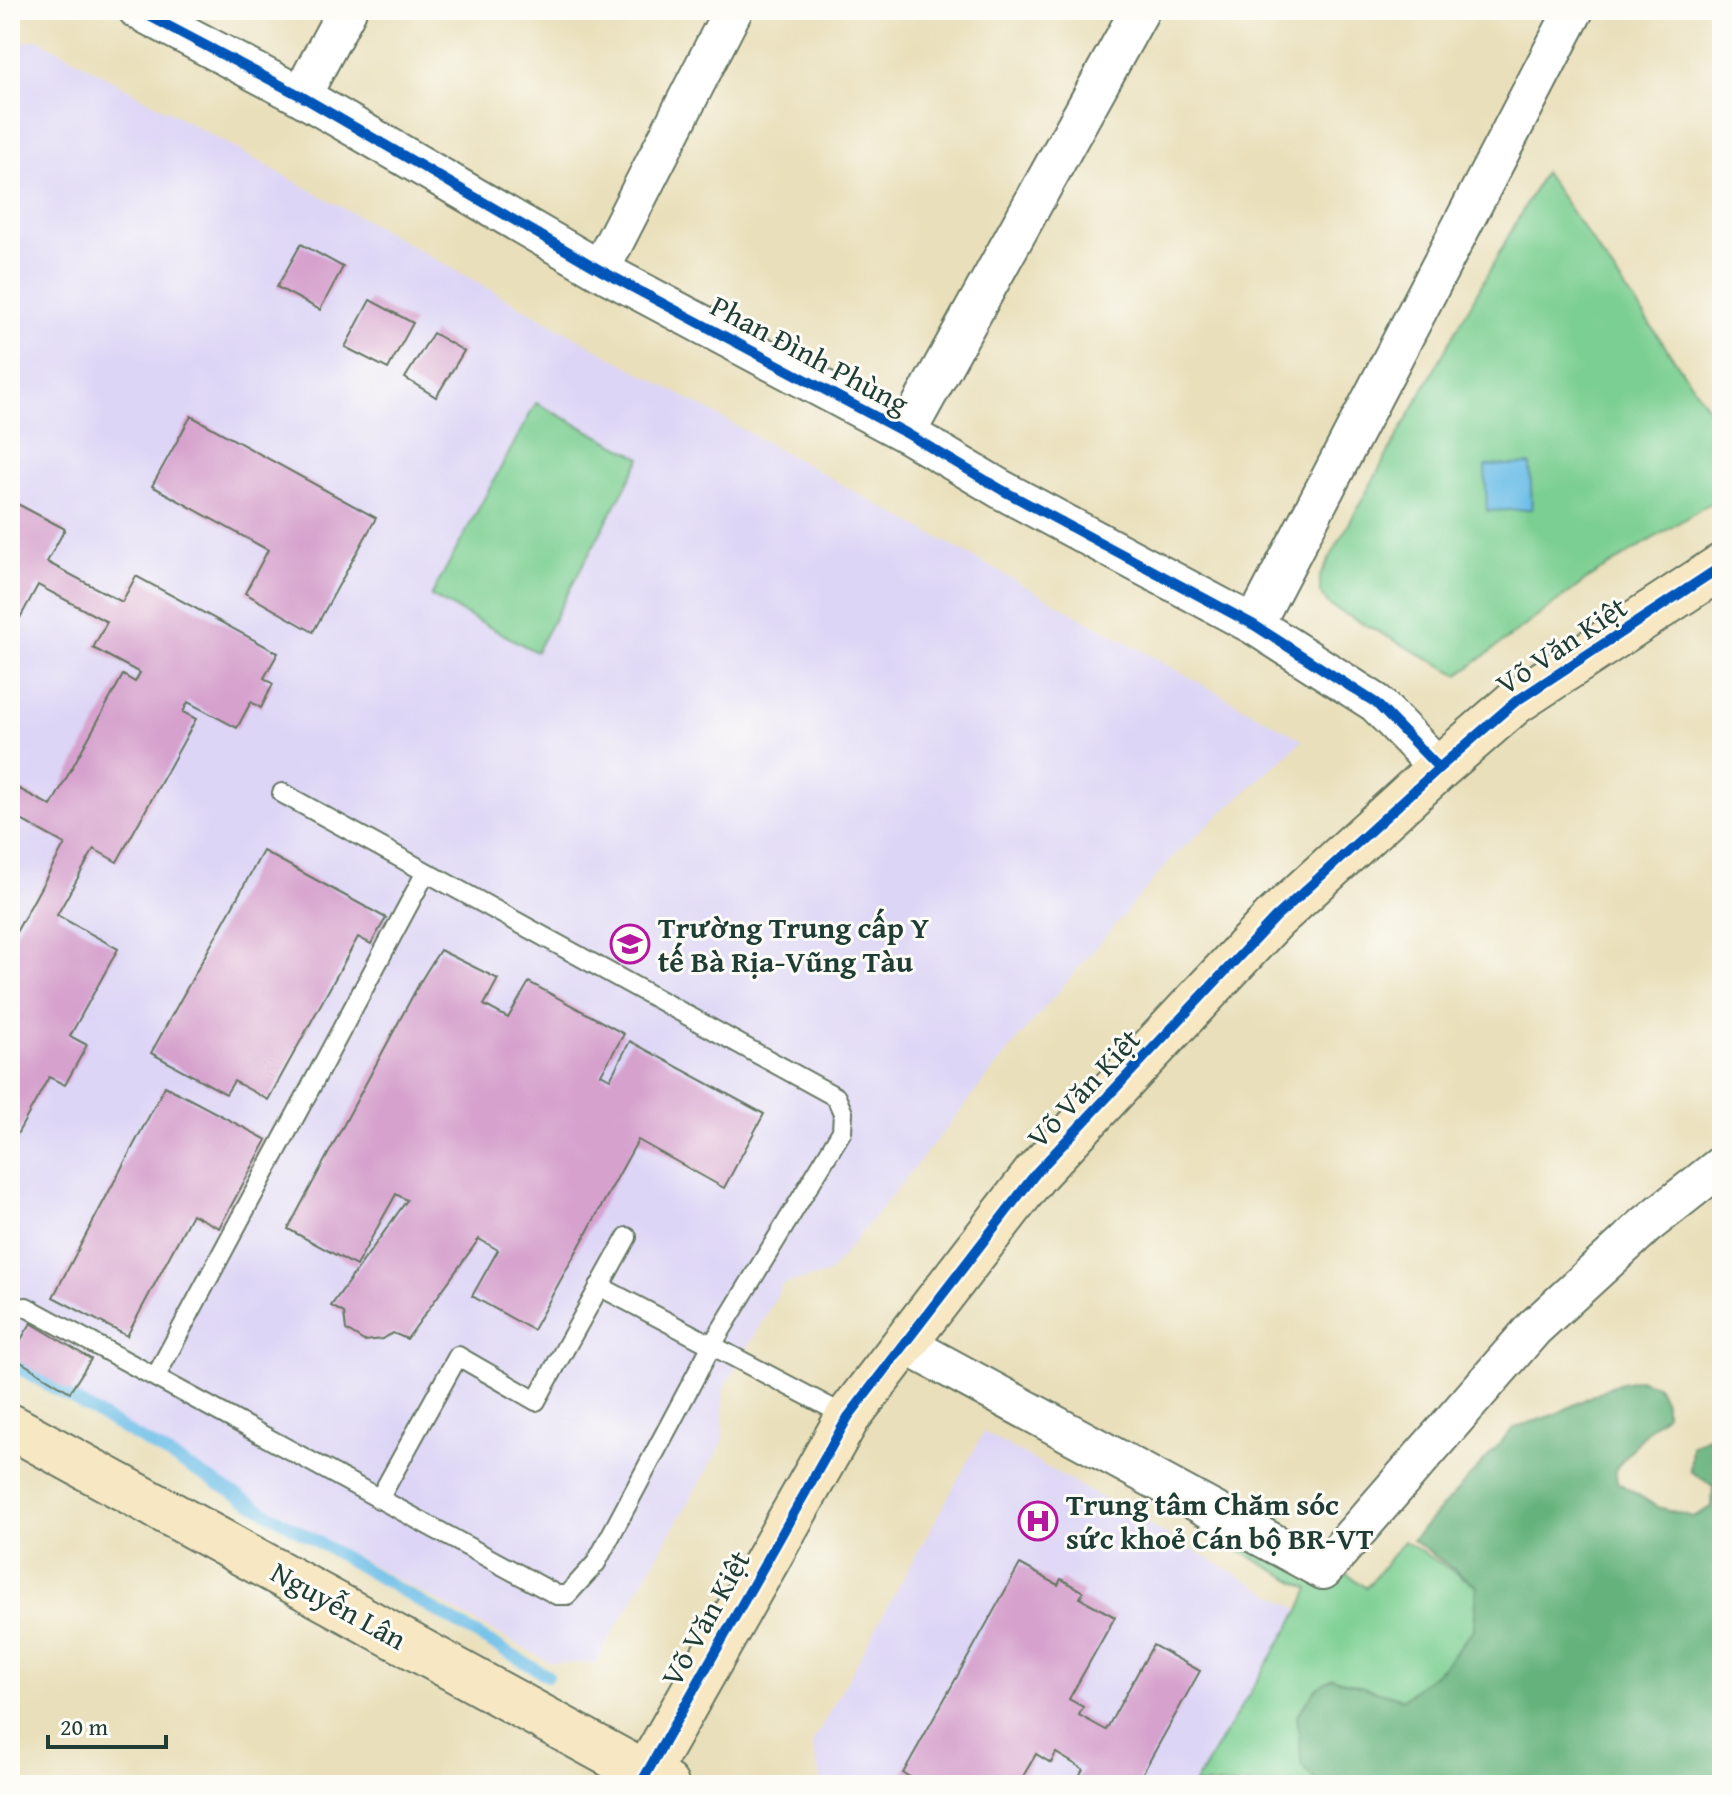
<svg xmlns="http://www.w3.org/2000/svg" width="1732" height="1795" viewBox="0 0 1732 1795" font-family="'Gentium Book Plus',serif">
  <style>
    .built { fill: #ddd5f6 }
    .green { fill: #7ccf92; stroke: #4e8663; stroke-width: 2 }
    .forest { fill: #65b27c; stroke: #427858; stroke-width: 2 }
    .water { fill: #6cbee8; stroke: #467e8e; stroke-width: 2 }
    .lines { fill: none; stroke-linecap: round; stroke-linejoin: round }
    .stream { stroke: #6cbee8; stroke-width: 12 }
    .building { fill: #d6a1cd }
    .lane-casing { stroke: #667663; stroke-width: 22 }
    .street-casing { stroke: #667663; stroke-width: 42 }
    .secondary-casing { stroke: #667663; stroke-width: 48 }
    .lane { stroke: #fff; stroke-width: 18 }
    .street { stroke: #fff; stroke-width: 38 }
    .secondary { stroke: #f7e8c3; stroke-width: 44 }
    .cycleway-casing { stroke: #fdfcf7; stroke-width: 15 }
    .cycleway { stroke: #0057b8; stroke-width: 10 }
    .labels { text-anchor: middle; dominant-baseline: central; stroke-width: 6; stroke-linejoin: round; paint-order: stroke }
    .street-label { font-size: 30px; fill: #1f3d34; stroke: #fdfcf7 }
    .poi-label { font-size: 30px; font-weight: bold; fill: #1f3d34; stroke: #fdfcf7; text-anchor: start }
  </style>
  <rect width="100%" height="100%" fill="#fdfcf7"/>
  <filter id="ink" filterUnits="userSpaceOnUse"><feTurbulence type="fractalNoise" baseFrequency=".0125" numOctaves="2"/><feDisplacementMap in="SourceGraphic" scale="16" xChannelSelector="R" yChannelSelector="G"/><feConvolveMatrix kernelMatrix="1 2 1 2 8 2 1 2 1" color-interpolation-filters="sRGB"/></filter>
  <filter id="wash" filterUnits="userSpaceOnUse"><feTurbulence type="fractalNoise" baseFrequency=".006" numOctaves="4" result="noise"/><feDisplacementMap in="SourceGraphic" scale="32" xChannelSelector="R" yChannelSelector="G"/><feGaussianBlur stdDeviation="1.8" result="paint"/><feColorMatrix in="noise" values="0 0 0 0 0 0 0 0 0 0 0 0 0 0 0 0 0 1.4 0 .05"/><feComposite in="paint" operator="in"/></filter>
  <g filter="url(#wash)">
    <rect width="100%" height="100%" fill="#e9dfba"/>
    <path class="built" d="M38,39L1303,740L1174,856L1024,1032L828,1274L783,1284L723,1391V1442L596,1663H551L10,1368V46Z
      M984,1432L1300,1610L1194,1785H822L812,1744Z"/>
    <path class="green" d="M1544,172L1722,428V496L1589,578L1459,675L1330,606L1320,593V576Z
      M536,403L641,458L536,652L431,596Z
      M1272,1518L1366,1588L1404,1541L1477,1586L1474,1629L1443,1667L1403,1699L1332,1678L1318,1782L1320,1785H1194L1300,1610L1309,1589L1239,1551Z"/>
    <path class="forest" d="M1638,1379L1657,1385L1665,1402V1414L1644,1434L1615,1470L1617,1482L1658,1507L1693,1517L1712,1507L1713,1486L1690,1471L1692,1446L1722,1428V1785H1320L1302,1766L1297,1715L1316,1689L1332,1678L1403,1699L1443,1667L1474,1629L1477,1586L1412,1540L1514,1428L1556,1414L1611,1386Z"/>
    <path class="water" d="M1530,464L1532,509L1487,511L1485,466Z"/>
    <g class="lines">
      <path class="stream" d="M10,1363L548,1676"/>
    </g>
    <g id="blocks">
      <path class="building" d="M301,244L343,267L320,310L277,287Z
        M370,300L413,323L388,369L345,347Z
        M433,333L464,351L436,397L405,378Z
        M191,416L376,518L313,632L245,593L268,550L152,486Z
        M10,500L65,529L47,562L122,602L136,576L278,653L264,678L273,684L261,708L251,702L237,728L188,702L183,712L196,719L117,862L94,849L57,915L118,949L70,1036L87,1045L65,1085L49,1077L10,1147V943L65,844L10,814V784L51,806L123,675L135,682L140,673L93,648L107,622L38,585L10,636Z
        M263,851L386,918L371,944L358,937L268,1100L234,1081L226,1094L151,1053Z
        M440,950L498,979L484,1005L508,1018L529,982L624,1034L601,1074L610,1079L630,1041L764,1114L724,1188L638,1140L533,1330L472,1296L498,1250L479,1239L407,1339L393,1333L382,1339L364,1341L346,1330L344,1313L331,1306L407,1200L396,1194L356,1266L288,1229L420,982Z
        M165,1086L267,1140L219,1228L192,1214L127,1336L53,1297Z
        M31,1323L91,1359L70,1392L11,1356Z
        M1020,1564L1058,1585L1061,1579L1083,1592L1080,1598L1115,1617L1069,1699L1083,1707L1079,1715L1106,1730L1153,1645L1200,1671L1136,1785H1074L1083,1769L1056,1753L1051,1763L1036,1754L1018,1785H924L903,1773Z"/>
    </g>
  </g>
  <g filter="url(#ink)">
    <use href="#blocks" fill-opacity="0" stroke="#667663" stroke-width="2"/>
    <g class="lines">
      <g class="lane-casing">
        <path id="lane" d="M599,1286L848,1417
          M26,1307L557,1595H567L596,1563L712,1345L842,1131L843,1113L836,1097L282,793
          M156,1376L426,872
          M379,1499L458,1356L536,1401L627,1237"/>
      </g>
      <g class="street-casing">
        <path id="street" d="M138,10L301,96L600,270L906,433L1002,490L1254,625L1376,703L1439,768
          M301,96L347,10
          M600,270L733,10
          M906,433L1140,10
          M1254,625L1574,10
          M903,1343L1323,1570L1534,1328L1646,1225L1722,1165"/>
      </g>
      <g class="secondary-casing">
        <path id="secondary" d="M10,1426L666,1785
          M640,1785L848,1417L1036,1173L1275,918L1439,768L1515,702L1722,566"/>
      </g>
      <use href="#lane" class="lane"/>
      <use href="#street" class="street"/>
      <use href="#secondary" class="secondary"/>
      <g class="cycleway-casing">
        <path id="cycleway" d="M138,10L301,96L600,270L906,433L1002,490L1254,625L1376,703L1439,768
          M640,1785L848,1417L1036,1173L1275,918L1439,768L1515,702L1722,566"/>
      </g>
      <use href="#cycleway" class="cycleway"/>
    </g>
  </g>
  <defs>
    <g id="university-ring" transform="scale(2)"><circle r="9.5" fill="#fdfcf7" stroke="#b5179e" stroke-width="1.5"/><path d="M0-5L7-2L0 1L-7-2ZM-4 1L0 2.5L4 1V4Q0 6-4 4Z" fill="#b5179e"/></g>
    <g id="hospital-ring" transform="scale(2)"><circle r="9.5" fill="#fdfcf7" stroke="#b5179e" stroke-width="1.5"/><path d="M-5-5h3v3.5h4V-5h3V5h-3V1.5h-4V5h-3Z" fill="#b5179e"/></g>
  </defs>
  <g fill-rule="evenodd">
    <use href="#university-ring" x="630" y="944"/>
    <use href="#hospital-ring" x="1038" y="1521"/>
  </g>
  <g class="labels">
    <g class="street-label">
      <text transform="translate(810 354) rotate(28)">Phan Đình Phùng</text>
      <text transform="translate(1561 645) rotate(-34)">Võ Văn Kiệt</text>
      <text transform="translate(1083 1088) rotate(-47)">Võ Văn Kiệt</text>
      <text transform="translate(339 1605) rotate(29)">Nguyễn Lân</text>
      <text transform="translate(705 1618) rotate(-61)">Võ Văn Kiệt</text>
    </g>
    <g class="poi-label">
      <text x="658" y="927">Trường Trung cấp Y<tspan x="658" dy="34">tế Bà Rịa-Vũng Tàu</tspan></text>
      <text x="1066" y="1504">Trung tâm Chăm sóc<tspan x="1066" dy="34">sức khoẻ Cán bộ BR-VT</tspan></text>
    </g>
  </g>
  <rect width="1732" height="1795" fill="none" stroke="#fdfcf7" stroke-width="40"/>
  <path d="M48 1735v12h118v-12" fill="none" stroke="#1f3d34" stroke-width="4"/>
  <text x="60" y="1735" font-size="24" fill="#1f3d34" stroke="#fdfcf7" stroke-width="6" paint-order="stroke">20 m</text>
</svg>
